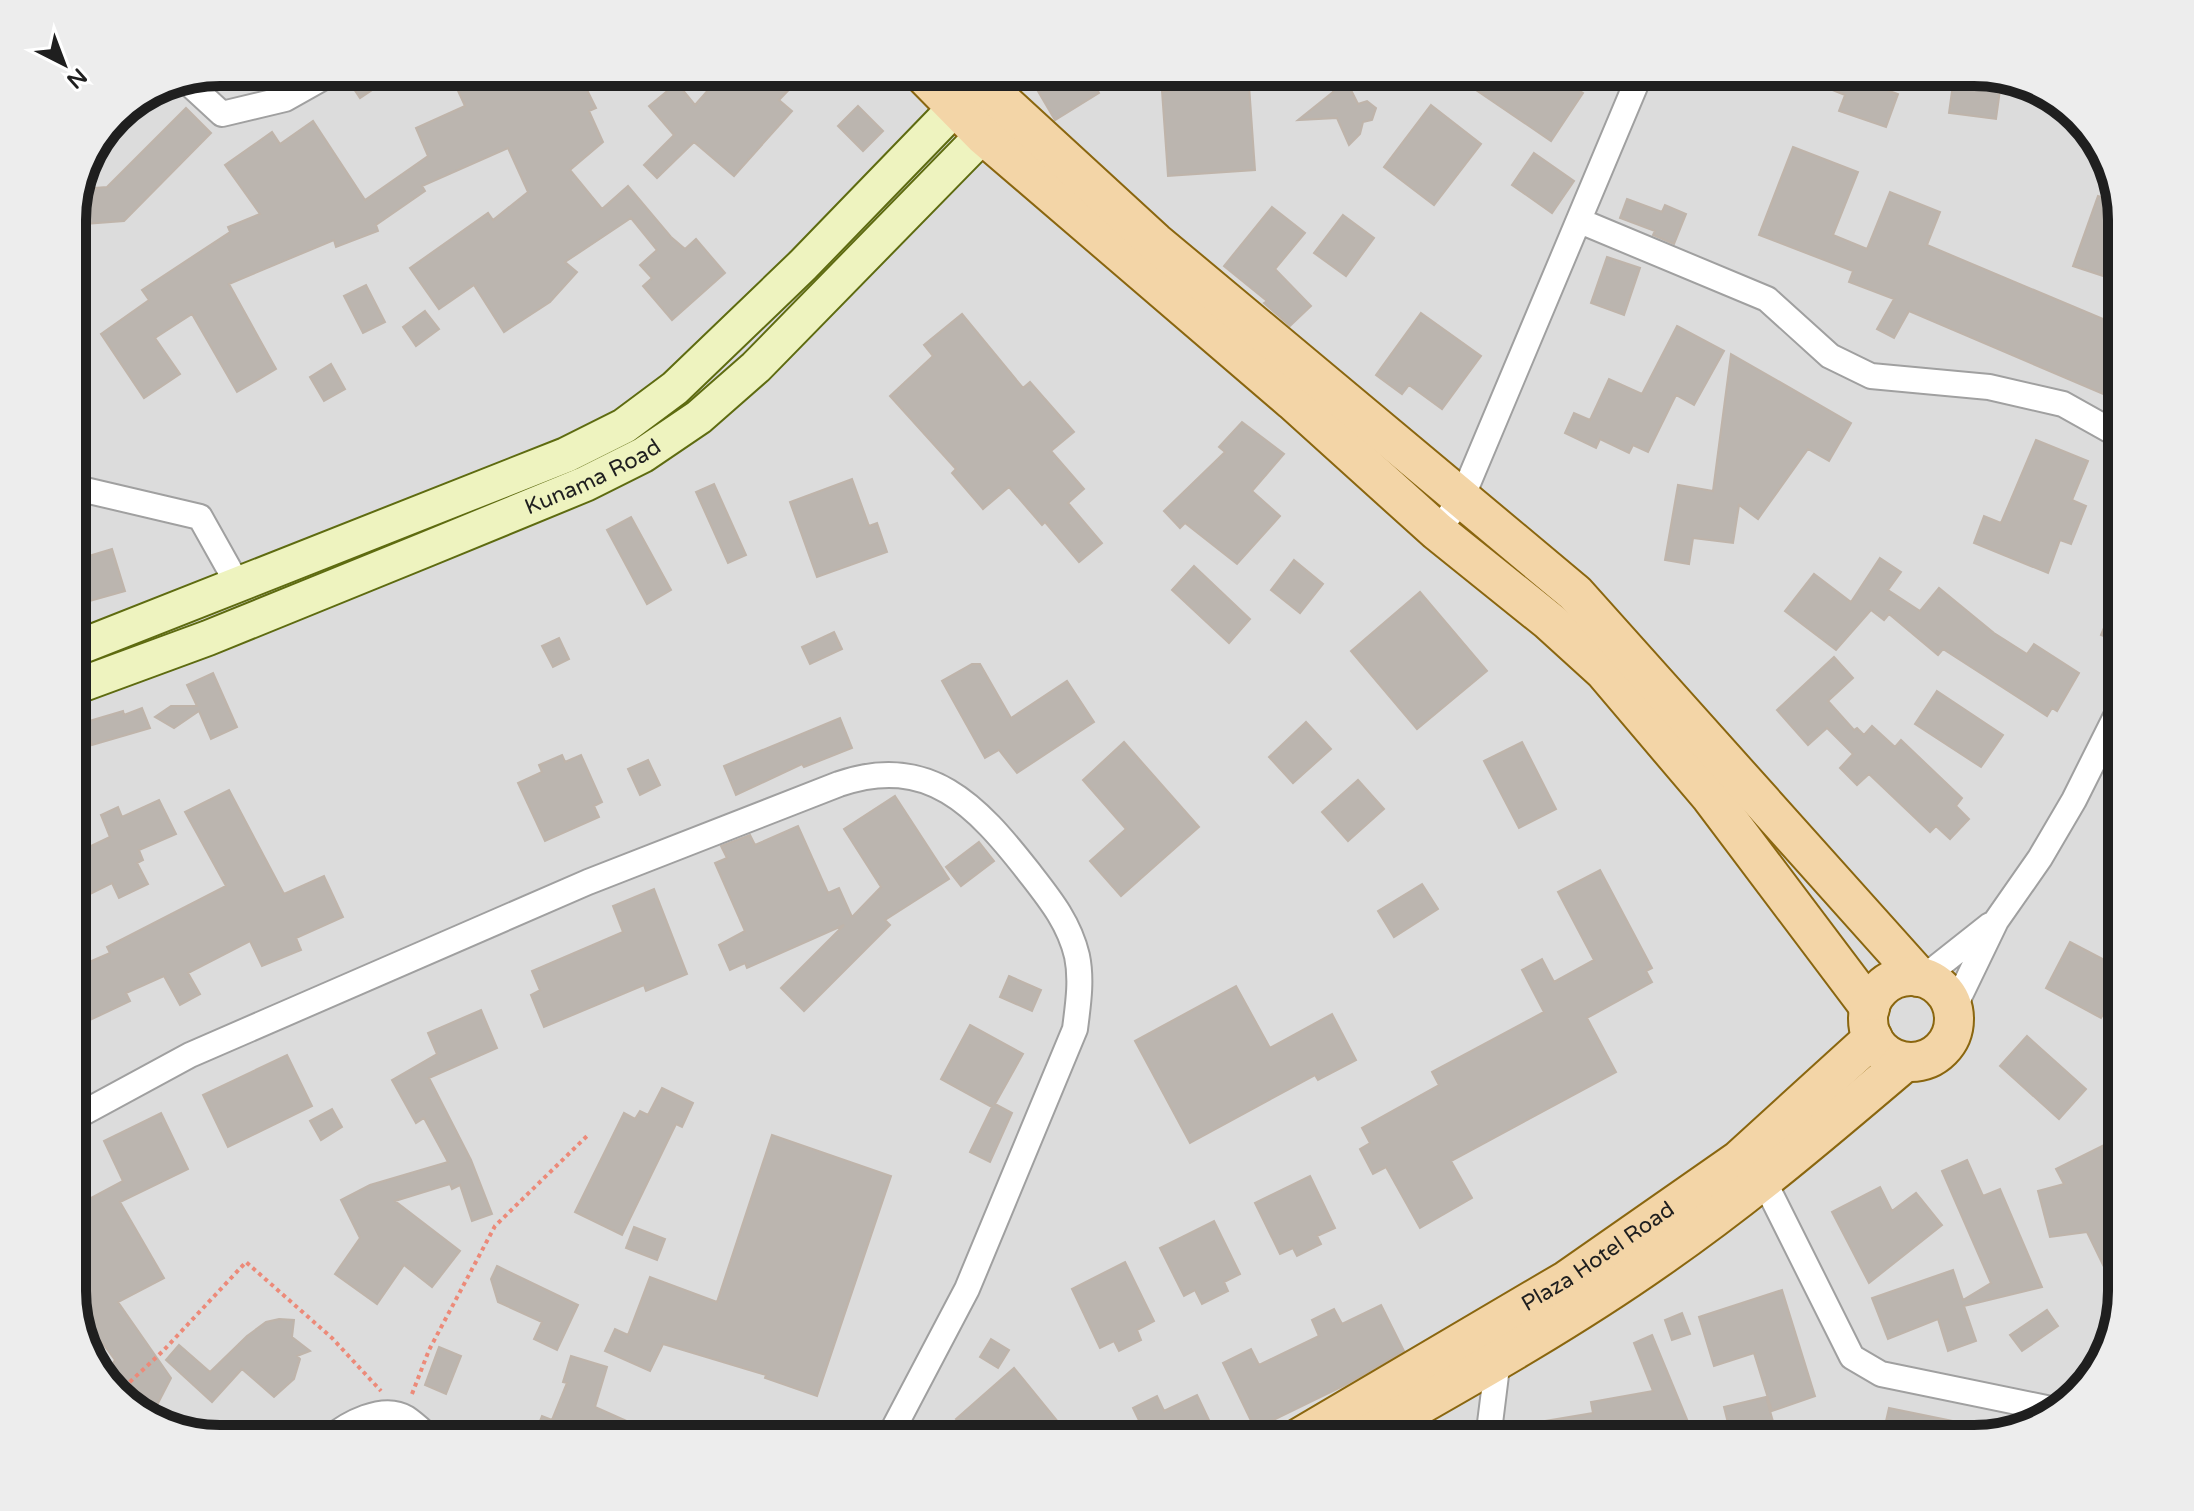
<svg xmlns="http://www.w3.org/2000/svg" width="2194" height="1511" viewBox="0 0 2194 1511" font-family="'Varela Round',sans-serif">
  <style>
    .residential { fill: #dcdcdc }
    .building { fill: #bbb5af; stroke: #bfb4aa; stroke-width: 2 }
    .lines { fill: none; stroke-linecap: round; stroke-linejoin: round }
    .street-casing { stroke: #a0a0a0; stroke-width: 28 }
    .secondary-casing { stroke: #5e6b10; stroke-width: 38 }
    .primary-casing { stroke: #8a660f; stroke-width: 42 }
    .path { stroke: #ec8a79; stroke-width: 4; stroke-dasharray: 4 4; stroke-linecap: butt }
    .street { stroke: #fff; stroke-width: 24 }
    .secondary { stroke: #eef3bf; stroke-width: 34 }
    .primary { stroke: #f3d5a7; stroke-width: 38 }
    .labels { text-anchor: middle; dominant-baseline: central; stroke-width: 8; stroke-linejoin: round; paint-order: stroke }
    .street-label { font-size: 22px; fill: #1f1f1f; stroke: #fff }
    .rim { fill: none; stroke: #1f1f1f; stroke-width: 10 }
  </style>
  <rect width="100%" height="100%" fill="#eeece6"/>
  <path class="residential" d="M220,72H1974L2057,97L2107,154L2122,219V1292L2097,1374L2040,1424L1975,1439H220L137,1414L92,1365L72,1300V211L116,115L164,83Z"/>
  <path class="building" d="M366,72L378,86L360,98L350,83Z
    M475,72H585L591,85L586,88L596,108L589,111L603,142L570,170L602,209L628,186L671,237L685,249L696,239L725,273L672,320L643,286L652,278L640,265L657,250L631,218L565,262L577,272L550,302L504,332L474,285L439,309L410,268L488,213L493,220L528,192L508,148L422,186L425,191L376,225L378,231L336,247L334,240L229,284L276,369L237,392L192,314L155,338L180,374L144,398L101,334L149,300L142,290L230,232L228,227L260,214L225,165L272,132L280,144L313,121L365,200L428,156L416,128L465,106L454,82Z
    M724,72H806L779,100L792,111L734,176L694,142L657,178L644,165L674,135L649,106L677,83L695,105Z
    M1059,72H1087L1099,93L1055,120L1035,86Z
    M1336,72H1342L1358,104L1367,101L1376,108L1372,120L1363,122L1360,134L1349,145L1337,118L1298,120L1333,92Z
    M1483,72H1552L1583,93L1551,141L1473,88Z
    M1788,72H1838L1898,94L1886,127L1839,111L1845,95Z
    M1953,84L2000,90L1996,119L1949,113Z
    M1249,85L1255,170L1168,176L1162,91Z
    M1431,105L1481,144L1434,205L1384,167Z
    M858,106L883,131L863,151L838,126Z
    M186,108L211,133L124,221L72,225V211L82,189L107,187Z
    M1793,147L1858,172L1833,235L1867,249L1890,192L1940,212L1927,245L2122,327V402L1909,311L1894,338L1877,329L1894,299L1849,282L1853,271L1759,235Z
    M1534,153L1574,181L1552,213L1512,185Z
    M2098,196L2118,203L2122,219L2103,276L2073,266Z
    M1627,199L1662,212L1665,205L1686,214L1674,244L1653,235L1655,231L1620,218Z
    M1272,207L1305,233L1275,269L1311,306L1290,326L1264,303L1267,301L1224,266Z
    M1343,215L1374,238L1346,276L1314,253Z
    M1607,257L1640,268L1624,315L1591,303Z
    M366,285L385,322L363,333L344,296Z
    M425,311L439,329L416,346L403,327Z
    M1421,313L1481,356L1442,409L1409,385L1402,394L1376,375Z
    M962,314L1023,388L1030,382L1074,432L1051,451L1084,489L1068,503L1102,543L1079,562L1045,522L1042,525L1009,487L983,509L952,473L956,469L890,396L933,356L924,345Z
    M1677,326L1724,351L1694,405L1676,395L1648,452L1633,445L1629,453L1600,439L1596,448L1565,433L1574,413L1590,420L1609,379L1642,394Z
    M1731,354L1851,423L1829,461L1808,449L1758,519L1739,505L1733,543L1693,538L1689,564L1665,560L1678,485L1713,491Z
    M331,364L345,389L324,401L310,377Z
    M1242,422L1284,454L1252,491L1280,516L1237,564L1185,523L1180,528L1164,511L1225,452L1219,447Z
    M2036,440L2088,461L2072,500L2086,506L2071,544L2060,540L2048,573L1974,543L1984,516L2001,523Z
    M852,479L869,526L877,523L887,552L817,577L790,502Z
    M714,484L746,555L728,563L696,492Z
    M631,517L671,590L647,604L607,530Z
    M112,549L125,591L72,606V561Z
    M1880,558L1901,572L1888,590L1920,611L1939,588L1994,633L2027,654L2034,644L2079,673L2057,711L2052,708L2047,716L1943,649L1938,655L1889,614L1884,620L1871,610L1836,650L1785,611L1814,574L1851,602Z
    M1294,560L1323,584L1300,613L1271,590Z
    M1194,566L1250,619L1229,643L1172,590Z
    M2122,584V644L2101,635Z
    M1420,592L1487,671L1417,729L1351,651Z
    M834,632L842,649L810,664L802,647Z
    M559,638L569,659L553,667L542,646Z
    M1834,657L1853,678L1828,701L1854,730L1857,728L1864,735L1872,726L1895,747L1901,740L1962,798L1956,806L1969,819L1950,839L1936,826L1930,832L1869,774L1857,785L1840,768L1853,754L1827,728L1808,745L1777,710Z
    M972,664H980L1011,718L1067,681L1094,722L1017,773L999,750L985,758L942,681Z
    M213,673L237,727L211,739L199,711L174,728L155,717L171,706H197L187,685Z
    M1937,691L2003,735L1981,767L1915,724Z
    M142,708L150,728L92,745L86,722L123,711L124,715Z
    M840,718L852,748L804,767L802,764L736,795L724,766Z
    M1306,722L1331,749L1293,783L1269,757Z
    M1124,742L1199,827L1121,896L1090,861L1126,829L1083,780Z
    M1522,742L1556,809L1519,828L1484,761Z
    M562,755L565,762L581,755L602,802L594,806L599,817L545,841L518,783L542,772L539,765Z
    M648,760L660,785L640,795L628,769Z
    M1358,780L1384,809L1348,841L1322,812Z
    M229,790L284,894L324,876L343,917L296,938L301,950L262,966L250,941L188,973L200,994L180,1005L164,976L126,993L130,1001L90,1020L72,976L91,968L89,962L110,953L107,947L226,886L185,812Z
    M895,796L949,879L885,920L890,925L804,1011L781,988L844,925L747,968L745,963L730,970L719,945L745,931L715,863L727,858L721,846L750,835L755,845L798,826L828,893L839,888L852,917L881,887L844,829Z
    M159,800L176,834L139,850L143,860L137,863L148,884L119,898L112,883L72,903V855L110,837L101,815L118,807L122,817Z
    M979,842L994,861L961,886L946,867Z
    M1600,870L1652,968L1646,971L1652,982L1587,1018L1616,1072L1451,1161L1472,1198L1420,1228L1386,1167L1373,1174L1360,1149L1370,1143L1362,1128L1439,1085L1432,1072L1544,1012L1522,970L1542,959L1554,982L1594,960L1558,892Z
    M1422,884L1438,909L1394,937L1378,911Z
    M654,889L687,974L646,991L644,985L544,1027L531,995L540,990L532,971L623,932L613,906Z
    M2070,942L2122,969V980L2101,1018L2046,988Z
    M1009,976L1041,990L1032,1011L1000,997Z
    M1236,986L1270,1048L1332,1014L1356,1060L1318,1080L1315,1075L1190,1143L1135,1041Z
    M481,1010L497,1048L429,1078L471,1160L492,1214L472,1221L460,1185L452,1189L450,1184L395,1201L460,1251L432,1287L404,1265L377,1304L335,1274L360,1238L341,1200L370,1185L448,1162L424,1118L416,1123L392,1080L437,1054L428,1033Z
    M970,1025L1023,1054L995,1104L1012,1113L990,1162L970,1152L992,1107L941,1079Z
    M2027,1036L2086,1089L2059,1119L2000,1066Z
    M287,1055L312,1106L228,1147L203,1095Z
    M662,1088L693,1103L682,1127L676,1124L622,1235L575,1212L624,1113L635,1119L640,1111L648,1115Z
    M332,1109L342,1127L321,1140L310,1121Z
    M161,1113L188,1169L120,1202L164,1278L118,1302L171,1378L156,1407L103,1377L115,1360L86,1321L80,1325L72,1300V1208L123,1181L104,1141Z
    M772,1135L891,1176L817,1396L765,1378L766,1375L663,1344L650,1371L605,1351L615,1329L628,1335L650,1277L717,1302Z
    M2104,1145L2122,1182V1267L2106,1271L2087,1232L2050,1237L2038,1191L2064,1184L2056,1169Z
    M1967,1160L1983,1196L2000,1189L2042,1287L1964,1306L1976,1341L1948,1351L1938,1319L1888,1339L1872,1298L1953,1270L1963,1300L1991,1283L1942,1171Z
    M1310,1176L1335,1228L1317,1236L1321,1244L1297,1256L1293,1248L1280,1254L1255,1203Z
    M1880,1187L1892,1211L1916,1193L1942,1225L1869,1283L1832,1212Z
    M1214,1221L1240,1274L1224,1282L1228,1291L1202,1304L1195,1290L1184,1296L1160,1248Z
    M634,1227L665,1239L657,1260L626,1248Z
    M1125,1262L1154,1321L1137,1330L1141,1340L1119,1351L1114,1341L1100,1348L1072,1289Z
    M497,1266L578,1305L557,1350L534,1339L542,1322L498,1302L491,1279Z
    M1782,1290L1815,1396L1772,1411L1754,1353L1714,1366L1699,1317Z
    M1381,1305L1404,1351L1345,1385L1255,1429L1223,1363L1251,1349L1259,1365L1319,1336L1312,1320L1334,1309L1342,1324Z
    M2047,1310L2058,1326L2022,1351L2010,1335Z
    M1682,1313L1690,1334L1672,1340L1665,1320Z
    M279,1319L294,1320L292,1337L310,1351L297,1356L300,1359L294,1379L274,1397L242,1369L212,1402L166,1360L179,1345L210,1372L247,1336L266,1322Z
    M1652,1335L1693,1434L1680,1439H1505L1504,1428L1593,1413L1591,1402L1653,1391L1634,1343Z
    M991,1339L1009,1350L998,1368L980,1357Z
    M439,1347L461,1356L446,1394L425,1385Z
    M571,1356L607,1367L595,1407L667,1439H533L542,1416L552,1420L567,1383L563,1382Z
    M1014,1368L1072,1439H1012L997,1421L976,1439L956,1419Z
    M1197,1395L1218,1439H1148L1133,1408L1157,1396L1164,1411Z
    M1766,1397L1778,1439H1732L1724,1407Z
    M1889,1408L1997,1430L1996,1434L1975,1439H1882Z"/>
  <g class="lines">
    <g class="street-casing">
      <path id="street" d="M184,79L222,114L285,99L333,72
        M996,99L1014,72
        M1580,221L1767,299L1830,356L1871,376L1989,387L2063,404L2122,437
        M72,487L200,517L237,583
        M1437,531L1461,500L1641,72
        M1923,978L1990,925
        M1953,1010L1996,921L2040,858L2074,800L2122,704
        M72,1119L190,1055L588,882L839,784C929,753 977,806 1028,871C1049,898 1069,922 1077,956C1082,980 1078,1005 1075,1029L967,1289L888,1439
        M1763,1179L1852,1357L1881,1374L2056,1410
        M329,1439C347,1424 383,1404 406,1418C415,1424 423,1432 431,1439
        M1488,1439L1498,1359"/>
    </g>
    <g class="secondary-casing">
      <g id="secondary">
        <path d="M72,650L566,455L624,426L675,388L803,265L955,108L966,84"/>
        <path id="s1" d="M72,688L208,638L427,549L585,484L643,455L699,417L756,367L983,135L992,110"/>
      </g>
    </g>
    <g class="primary-casing">
      <g id="primary">
        <path d="M921,72L983,135L1293,401L1437,531L1549,621L1604,671L1711,797L1870,1008"/>
        <path d="M970,72L1155,242L1575,593L1919,977"/>
        <circle cx="1911" cy="1019" r="43"/>
        <path id="s2" d="M1297,1439L1567,1280L1739,1160L1873,1038"/>
        <path d="M1360,1439C1460,1382 1563,1325 1657,1259C1744,1199 1825,1130 1905,1062"/>
      </g>
    </g>
    <path class="path" d="M118,1393L163,1351L246,1262L332,1338L381,1391
      M412,1394L429,1350L495,1226L588,1135"/>
    <use href="#street" class="street"/>
    <use href="#secondary" class="secondary"/>
    <use href="#primary" class="primary"/>
  </g>
  <g class="labels">
    <g class="street-label">
      <text stroke="none"><textPath href="#s1" startOffset="562">Kunama Road</textPath></text>
      <text stroke="none"><textPath href="#s2" startOffset="352">Plaza Hotel Road</textPath></text>
    </g>
  </g>
  <path d="M0 0H2194V1511H0ZM220 86H1974A134 134 0 0 1 2108 220V1291A134 134 0 0 1 1974 1425H220A134 134 0 0 1 86 1291V220A134 134 0 0 1 220 86Z" fill="#ededed" fill-rule="evenodd"/>
  <path class="rim" d="M220 86H1974A134 134 0 0 1 2108 220V1291A134 134 0 0 1 1974 1425H220A134 134 0 0 1 86 1291V220A134 134 0 0 1 220 86Z"/>
  <g transform="translate(64 64) rotate(138)" stroke="#ffffff" stroke-width="6" paint-order="stroke">
  <path d="M0-6L14 30L0 20L-14 30Z" fill="#1f1f1f"/>
  <text y="-12" font-size="22" font-weight="bold" text-anchor="middle" fill="#1f1f1f">N</text>
  </g>
</svg>
